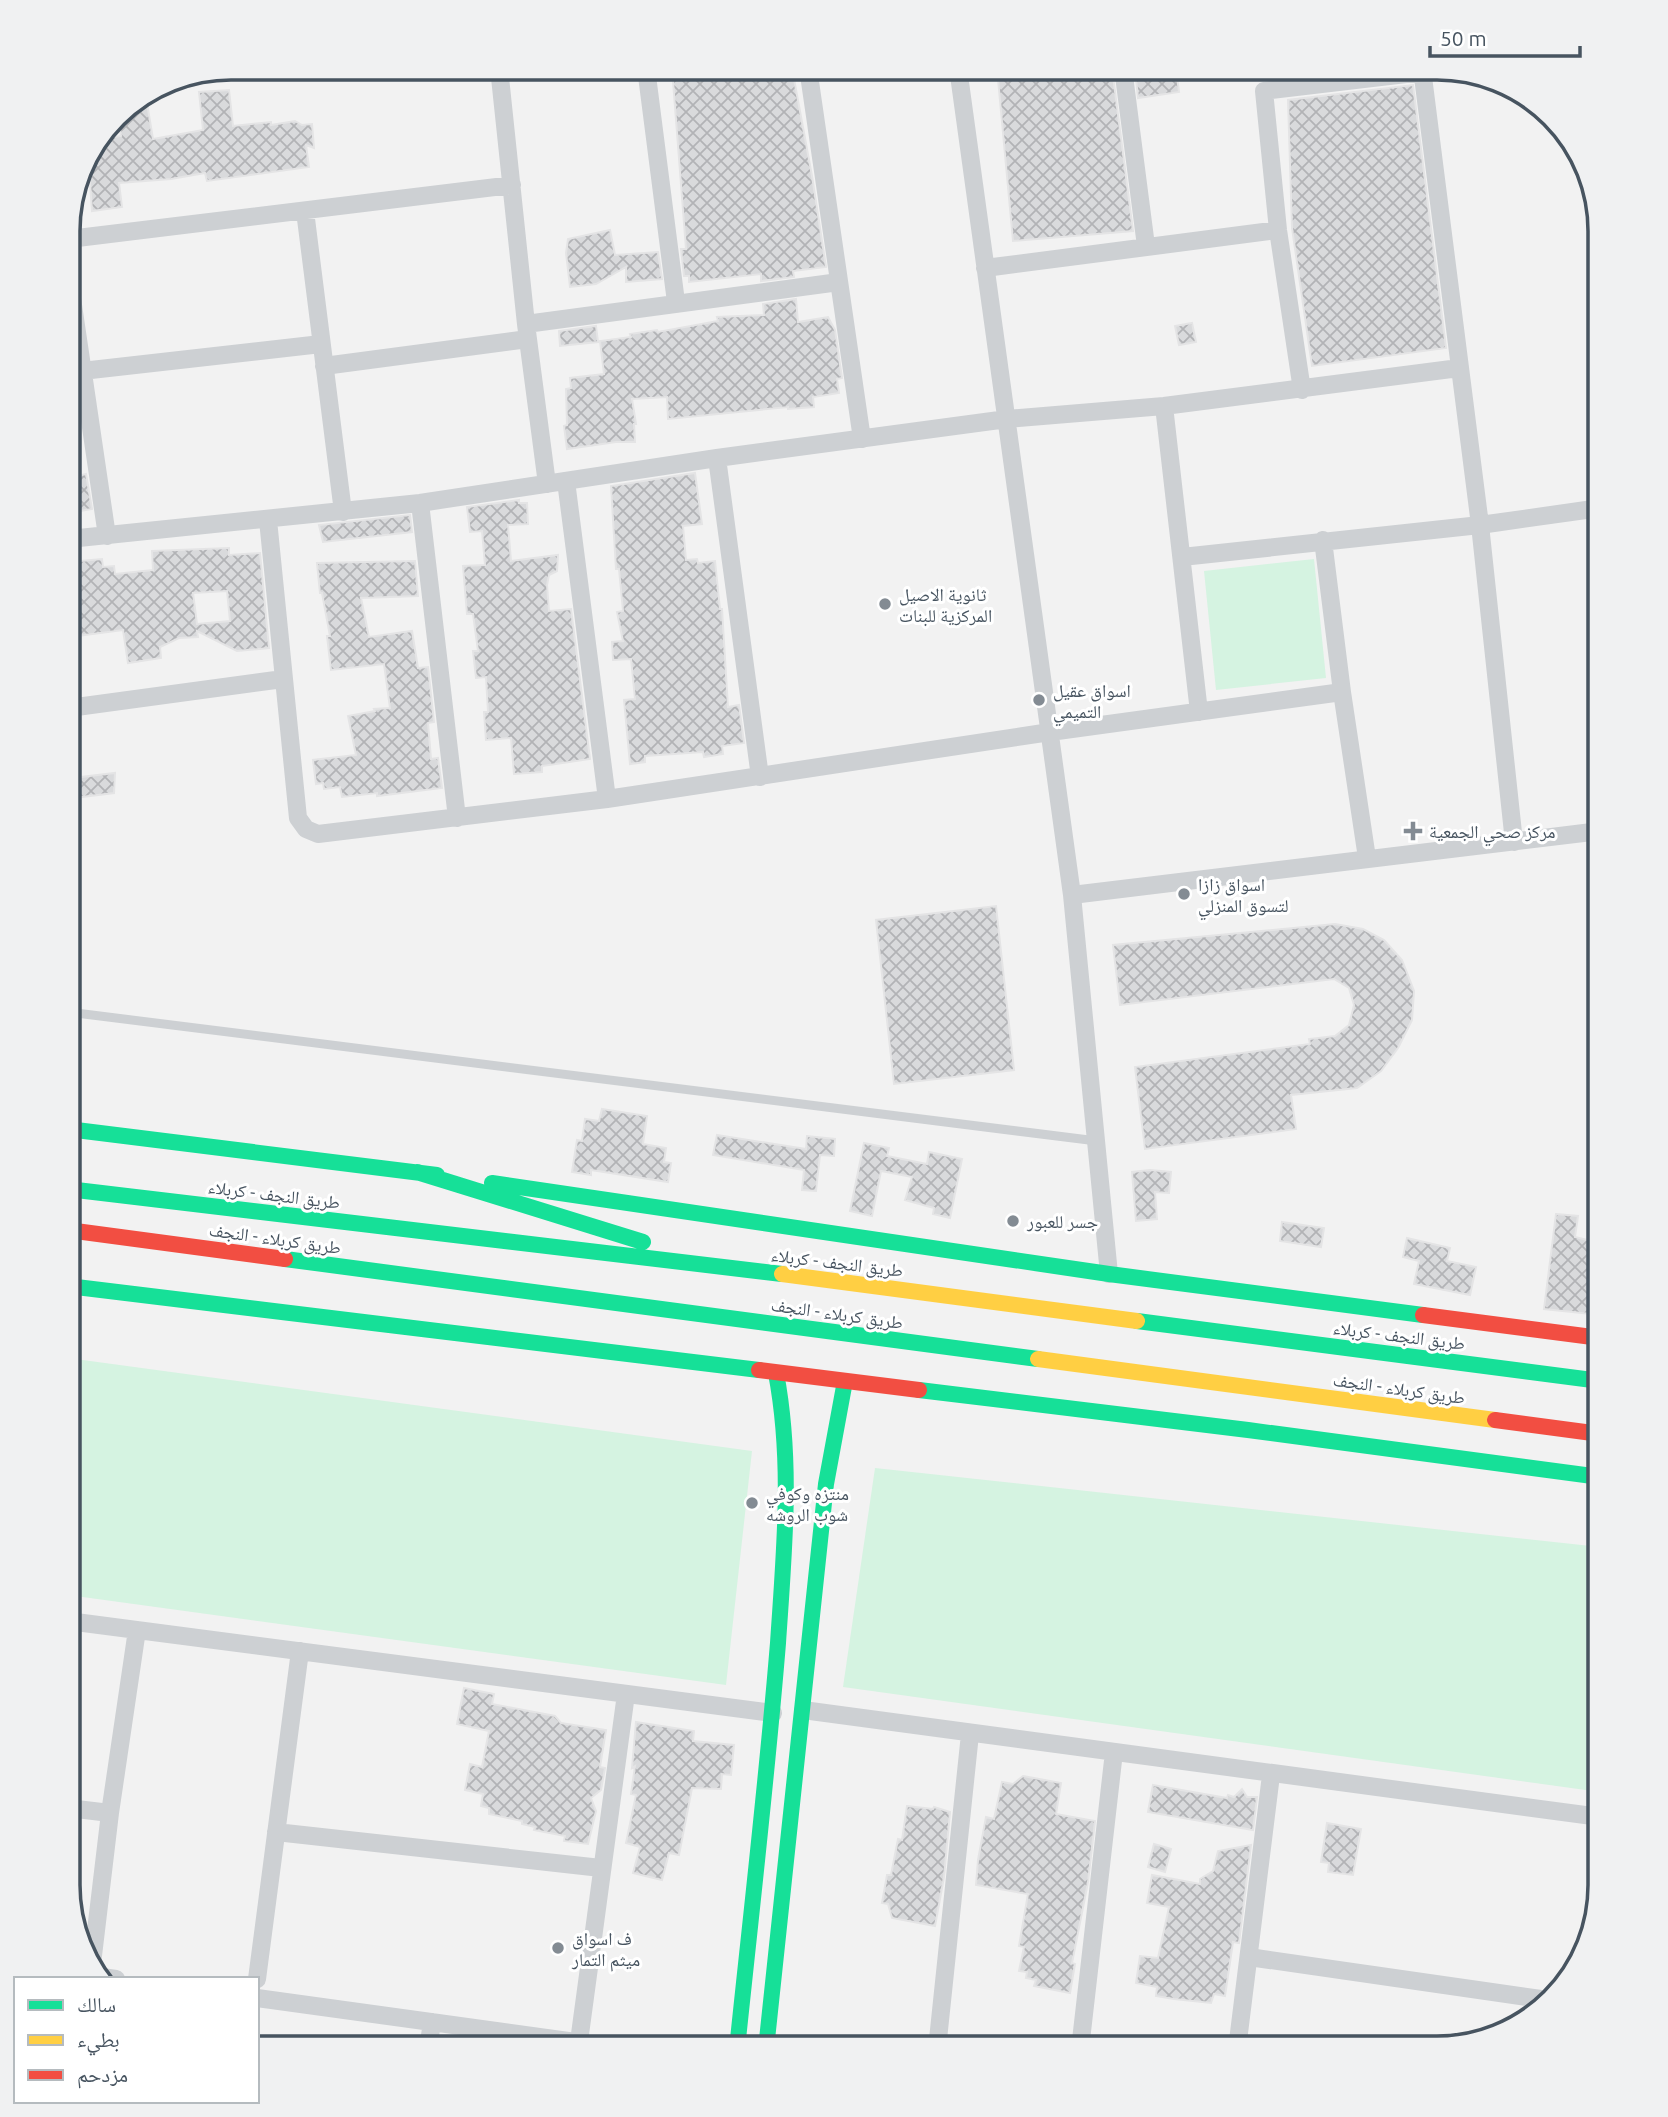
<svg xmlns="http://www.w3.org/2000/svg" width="1668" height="2117" viewBox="0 0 1668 2117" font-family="Ubuntu,'Noto Naskh Arabic',sans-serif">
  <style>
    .grass { fill: #d5f3e1 }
    .building { fill: url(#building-cross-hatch); stroke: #e4e4e5; stroke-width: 2; fill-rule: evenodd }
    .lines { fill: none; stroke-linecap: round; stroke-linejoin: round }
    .lane { stroke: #cdd0d3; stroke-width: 9 }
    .street { stroke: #cdd0d3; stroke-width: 18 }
    .fast { stroke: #16e098; stroke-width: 16 }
    .slow { stroke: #ffcf43; stroke-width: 16 }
    .jam { stroke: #f24e42; stroke-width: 16 }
    .poi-dot { fill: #838b93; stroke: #fff; stroke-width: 2.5 }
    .labels { text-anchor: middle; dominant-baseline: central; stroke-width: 6; stroke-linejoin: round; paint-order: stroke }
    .poi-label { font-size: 18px; fill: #475460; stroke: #fff; text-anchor: start }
    .street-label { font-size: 18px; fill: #475460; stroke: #fff }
    .rim { fill: none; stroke: #475460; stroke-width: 3.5 }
  </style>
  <defs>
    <pattern id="building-cross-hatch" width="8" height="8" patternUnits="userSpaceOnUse" patternTransform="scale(1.75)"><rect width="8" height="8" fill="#d9dadc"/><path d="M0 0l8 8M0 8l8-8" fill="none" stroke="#b2b3b6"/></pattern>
  </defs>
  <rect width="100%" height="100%" fill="#f2f2f2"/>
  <path class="grass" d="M1314,559L1326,678L1216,690L1204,571Z
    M68,1358L752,1451L726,1685L68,1595Z
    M875,1468L1600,1547V1792L843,1687Z"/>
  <path class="building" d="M672,68H792L812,176L826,267L793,271L794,277L761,281V274L689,282V276H684L681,249H686Z
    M997,68H1112L1133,231L1013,241Z
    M1135,68L1176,69L1179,92L1138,98Z
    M1413,85L1446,348L1312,366L1292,228L1288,100Z
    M229,90L233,126L271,122V125L295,121L302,125L312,124L314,148L306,145L309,167L207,181L205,173L171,179L119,183L122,207L92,211L88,155L101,139L121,136L118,117L123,109L135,102L147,103L153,139L203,130L199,92Z
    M610,230L615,255L658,252L662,279L626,282V267L596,284L570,287L566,253L568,239Z
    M796,299L798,322L828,317L835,330L842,378L837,379L839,393L813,397L814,407L788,409V407L668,419L667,397L632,399L636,424H634L635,442H616L567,449L564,426L567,425L566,389L571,388L570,378L604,374L600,341L631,337L630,334L657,330L658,332L718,321L717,317L764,315L763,304Z
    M1192,323L1196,342L1179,345L1175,326Z
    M596,326L598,342L560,346L559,331Z
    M695,473L702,524L683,526L686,560L697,559L698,563L715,561L720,609H722L728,707L739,705L744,743L722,746L723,754L704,757L703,752L645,756V762L630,764L624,700L635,699L631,659L613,660L612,642L623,641L617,612L623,611L619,569H616L611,486Z
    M86,474L92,509L74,512L73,507L69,508V478Z
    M519,500V503H527L528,524L508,525L511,561L558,555L557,571L549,575L547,585L549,611L571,609L590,759L542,766V772L514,774L511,738L486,740L484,712H488L486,677L476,678L473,651H478L473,614H467L463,566L485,565L482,531L470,532L467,507Z
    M410,515L412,532L323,542L319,525Z
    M229,548V555L260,553L269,648L237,651L197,631L198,637L179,638L160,647L161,658L128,663L123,630L69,637V562L102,559L103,567L114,566L115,574L153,570L152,551ZM227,591L230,621L197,624L193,593Z
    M415,561L418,596L361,598L369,637L412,631L418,668L428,667L434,722L428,723L431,759L438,758L442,788L377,796V793L342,797L340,787L324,789L323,783L316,784L313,760L356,755L348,716L375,711L374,709L390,708L384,664L331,670L327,636H330L322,593H320L317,563Z
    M115,773L114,793L73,798V778Z
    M996,906L1014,1070L894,1084L876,920Z
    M1335,924L1363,929L1384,940L1402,960L1414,991L1412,1020L1398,1048L1381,1071L1357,1088L1291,1095L1296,1129L1145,1149L1135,1067L1310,1044L1309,1039L1335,1036L1349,1025L1354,1005L1349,988L1334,979L1120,1005L1113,945Z
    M602,1109L647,1116L643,1144L666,1148L664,1162L671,1163L668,1182L591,1170V1175L572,1172L577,1140L582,1141L585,1119L599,1121Z
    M717,1135L806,1149L807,1136L835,1139L834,1156L820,1155L816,1191L802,1190L804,1170L713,1155Z
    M864,1143L889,1148L887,1156L927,1164L929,1152L962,1159L950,1218L933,1214L934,1208L905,1200L912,1177L881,1171L872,1216L850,1211Z
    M1150,1170L1171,1172L1169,1193L1155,1192L1157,1219L1136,1221L1132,1172Z
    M1556,1214L1578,1216L1575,1237L1600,1243V1315L1544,1309Z
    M1282,1222L1324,1228L1321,1247L1280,1241Z
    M1407,1238L1450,1248L1447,1261L1476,1267L1470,1295L1414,1284L1419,1261L1403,1257Z
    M464,1688L494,1694L492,1704L555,1716L561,1723L606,1730L600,1767L605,1768L601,1790L591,1798L596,1811L588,1844L564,1841L565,1836L534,1830L535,1827L522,1824V1821L489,1814V1808L481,1806L483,1794L465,1790L470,1764L482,1767L489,1731L457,1724Z
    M636,1722L694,1731L693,1741L734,1745L731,1775L722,1774L721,1789L692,1788L679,1855L669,1853L662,1880L633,1873L640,1847L626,1843L636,1795L631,1794L635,1766L632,1768Z
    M1023,1776L1061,1783L1056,1814L1095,1821L1088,1882L1072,1963L1075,1964L1070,1993L1034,1986L1036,1980L1026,1978L1027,1972L1019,1971L1024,1947L1019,1946L1028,1894L976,1885L978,1860L986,1817L994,1819L1002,1782L1013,1784Z
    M1153,1785L1227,1798L1228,1795L1234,1797L1242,1789L1247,1797H1257L1253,1830L1148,1812Z
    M907,1806L933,1809L934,1807L950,1812L944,1877L935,1926L892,1918L888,1904L882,1903L887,1875H891L898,1839L902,1840Z
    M1327,1823L1361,1829L1353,1875L1328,1872L1329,1863L1321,1862Z
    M1154,1844L1171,1849L1165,1872L1148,1867Z
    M1251,1845L1239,1943L1233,1942L1225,1996L1214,1994L1211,2003L1174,1999L1156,1996L1157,1987L1136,1983L1140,1956L1158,1958L1169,1907L1147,1903L1152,1875L1200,1884V1879L1213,1871L1218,1851Z"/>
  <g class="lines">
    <path class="lane" d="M68,1012L1097,1141"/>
    <path class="street" d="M499,68L526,324L547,484
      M646,68L676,302
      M808,68L862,439
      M958,68L1072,895L1109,1274
      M1123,68L1146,246
      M1422,69L1480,525L1514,842
      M305,211L343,512
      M69,239L512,185
      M985,268L1278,230
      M69,278L107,536
      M526,324L839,282
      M324,366L528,339
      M82,371L321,344
      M1302,390L1278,230L1264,91L1423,72
      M1164,406L1199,712
      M717,458L760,777
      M566,481L607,799
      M420,503L457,818
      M268,520L298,818L306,829L318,834L607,799L1050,732L1342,692
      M69,539L420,503L717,458L1007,419L1164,406L1459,368
      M1323,540L1342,692L1367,858
      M1182,557L1480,525L1600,508
      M69,708L283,679
      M1072,895L1600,831
      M68,1621L773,1713
      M803,1710L1600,1817
      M68,1808L110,1813
      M276,1832L601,1868
      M1249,1957L1548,2000
      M92,1964L110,1813L137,1630
      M95,1976L116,1979
      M257,1979L300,1651
      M257,1998L627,2049
      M428,2049L432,2022
      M578,2049L626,1694
      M937,2049L970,1734
      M1080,2049L1114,1752
      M1237,2049L1271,1775"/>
    <path class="fast" d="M68,1129L437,1175
      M417,1172L643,1242
      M492,1183L1109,1274L1423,1315
      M68,1189L782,1274
      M285,1259L1038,1359
      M68,1286L759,1370
      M1137,1321L1600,1381
      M919,1390L1248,1430L1600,1477
      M737,2049C751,1914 767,1778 778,1643C784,1552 793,1463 776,1373
      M766,2049L826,1484L845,1381"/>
    <path class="slow" d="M782,1274L1137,1321
      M1038,1359L1495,1420"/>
    <path class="jam" d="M68,1230L285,1259
      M1423,1315L1600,1338
      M759,1370L919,1390
      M1495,1420L1600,1434"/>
  </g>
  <g class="poi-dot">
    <circle cx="885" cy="604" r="7"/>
    <circle cx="1039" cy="700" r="7"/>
    <path d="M1409.5 820.5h7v7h7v7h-7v7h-7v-7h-7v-7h7z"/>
    <circle cx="1184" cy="894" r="7"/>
    <circle cx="1013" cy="1221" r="7"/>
    <circle cx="752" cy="1503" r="7"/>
    <circle cx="558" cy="1948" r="7"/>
  </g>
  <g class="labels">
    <g class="poi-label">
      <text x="899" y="594">ثانوية الاصيل<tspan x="899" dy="21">المركزية للبنات</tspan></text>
      <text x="1053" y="690">اسواق عقيل<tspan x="1053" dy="21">التميمي</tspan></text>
      <text x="1429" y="831">مركز صحي الجمعية</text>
      <text x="1198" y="884">اسواق زازا<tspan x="1198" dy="21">لتسوق المنزلي</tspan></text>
      <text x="1027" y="1221">جسر للعبور</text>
      <text x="766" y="1493">منتزه وكوفي<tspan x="766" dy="21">شوب الروشه</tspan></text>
      <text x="572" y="1938">ف اسواق<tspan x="572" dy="21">ميثم التمار</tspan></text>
    </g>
    <g class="street-label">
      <text transform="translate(274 1194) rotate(7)">طريق النجف - کربلاء</text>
      <text transform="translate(275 1238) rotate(8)">طريق کربلاء - النجف</text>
      <text transform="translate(837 1262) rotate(7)">طريق النجف - کربلاء</text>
      <text transform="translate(837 1313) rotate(8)">طريق کربلاء - النجف</text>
      <text transform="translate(1399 1335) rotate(7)">طريق النجف - کربلاء</text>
      <text transform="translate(1399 1388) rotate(8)">طريق کربلاء - النجف</text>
    </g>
  </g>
  <path d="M0 0H1668V2117H0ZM231 80H1437A151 151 0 0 1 1588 231V1885A151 151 0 0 1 1437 2036H231A151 151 0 0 1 80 1885V231A151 151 0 0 1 231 80Z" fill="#f0f1f2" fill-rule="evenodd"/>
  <path class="rim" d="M231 80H1437A151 151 0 0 1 1588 231V1885A151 151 0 0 1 1437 2036H231A151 151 0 0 1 80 1885V231A151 151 0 0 1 231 80Z"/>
  <rect x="14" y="1977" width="245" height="126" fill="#ffffff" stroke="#b5bbbf" stroke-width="2"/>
  <rect x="28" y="2000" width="35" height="10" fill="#16e098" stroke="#b5bbbf" stroke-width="2"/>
  <text x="77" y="2012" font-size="21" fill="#475460">سالك</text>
  <rect x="28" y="2035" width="35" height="10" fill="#ffcf43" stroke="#b5bbbf" stroke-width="2"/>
  <text x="77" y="2047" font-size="21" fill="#475460">بطيء</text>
  <rect x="28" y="2070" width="35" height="10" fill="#f24e42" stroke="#b5bbbf" stroke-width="2"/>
  <text x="77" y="2082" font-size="21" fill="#475460">مزدحم</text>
  <path d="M1430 46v10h150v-10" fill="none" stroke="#475460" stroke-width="3.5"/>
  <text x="1440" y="46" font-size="21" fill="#475460" stroke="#ffffff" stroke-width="5" paint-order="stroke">50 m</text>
</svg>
